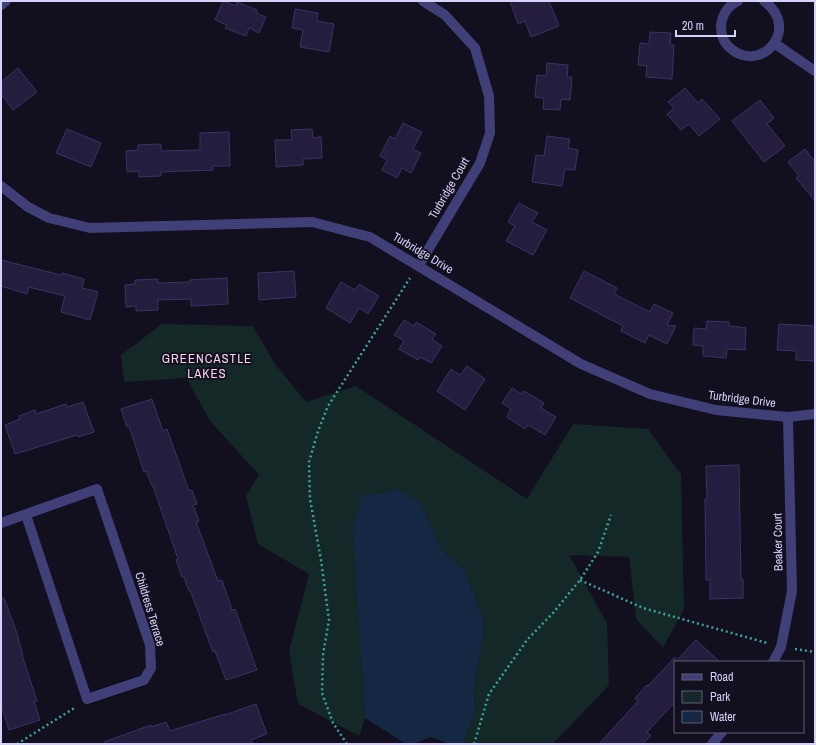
<svg xmlns="http://www.w3.org/2000/svg" width="816" height="745" viewBox="0 0 816 745" font-family="'Archivo Narrow',sans-serif">
  <style>
    .green { fill: #132827 }
    .water { fill: #142743 }
    .building { fill: #241d3d; stroke: #3c3267 }
    .lines { fill: none; stroke-linecap: round; stroke-linejoin: round }
    .path { stroke: #3ba49e; stroke-width: 2.5; stroke-dasharray: 2 3; stroke-linecap: butt }
    .minor { stroke: #413f78; stroke-width: 10 }
    .tertiary { stroke: #413f78; stroke-width: 10 }
    .labels { text-anchor: middle; dominant-baseline: central; stroke-width: 3.5; stroke-linejoin: round; paint-order: stroke }
    .street-label { font-size: 12px; fill: #d6d2fa; stroke: #120f1f }
    .neighbourhood-label { font-size: 13px; letter-spacing: 1px; fill: #fad4ec; stroke: #120f1f }
  </style>
  <rect width="100%" height="100%" fill="#120f1f"/>
  <path class="green" d="M162,324L253,326L275,364L306,402L356,386L527,499L573,424L648,429L681,474L684,609L663,648L636,619L629,557L569,555L607,623L609,685L553,744H463L475,712L474,687L485,623L465,571L442,550L420,502L395,488L384,493L362,495L361,655L365,718L359,736L298,704L289,651L309,574L258,544L246,496L259,475L211,422L186,378L124,382L121,355Z"/>
  <path class="water" d="M395,488L420,502L442,550L465,571L485,623L474,687L475,712L463,744H449L431,737L414,744H406L365,718L353,530L362,495L384,493Z"/>
  <path class="building" d="M223,1L236,6L237,2L257,10L256,13L266,17L259,33L249,28L246,36L225,28L227,25L215,20Z
    M510,1H549L559,26L531,37L525,21L518,24Z
    M295,9L318,13L317,21L334,24L329,52L300,47L303,30L292,28Z
    M650,32L671,33L670,45H674L672,79L646,77L647,66L638,65L640,43L649,44Z
    M547,63L568,65L567,77H572L570,100L561,99L560,110L543,109L544,98L535,97L537,75L546,76Z
    M18,68L37,92L13,110L1,94V82Z
    M685,88L698,103L702,99L720,119L699,136L689,124L681,130L667,114L674,108L668,102Z
    M760,100L774,118L767,124L785,146L764,162L732,121Z
    M403,123L422,132L413,149L421,153L411,173L402,168L397,178L382,170L387,160L380,156L390,136L395,139Z
    M67,129L101,143L91,167L56,153Z
    M312,129L313,138L321,137L322,158L303,159V165L276,167L275,140H292L291,130Z
    M229,132L230,166H213V170L161,172V176L139,177V171L127,172L126,151L138,150V145L161,144V151L200,150V133Z
    M547,136L570,139L568,148L578,150L575,170L565,169L562,186L532,182L536,155L544,156Z
    M805,149L815,162V201L796,178L799,176L788,162Z
    M519,203L538,213L532,222L547,230L533,255L506,241L515,226L508,222Z
    M1,260L61,275L62,273L84,279L82,288L98,292L90,320L61,312L65,296L29,287L27,294L1,286Z
    M294,271L296,297L259,300L258,273Z
    M584,271L617,288L614,294L650,312L654,304L673,313L667,325L676,326L667,344L649,335L645,343L621,331L623,326L570,298Z
    M227,278L228,304L191,306V299L158,300V310L136,311V306L126,307L125,285L135,284V280L158,279V283L190,282V280Z
    M341,282L355,290L359,284L379,296L368,314L359,308L350,323L326,308Z
    M404,320L414,326L416,322L436,334L432,339L442,346L431,363L420,357L418,360L399,349L404,341L394,335Z
    M707,321L729,322V326L746,328L745,348L746,349V350L727,349L726,358L703,356V346L693,345L694,328L706,329Z
    M779,324L815,326V361L796,360V351L777,350Z
    M467,366L485,379L465,410L437,391L451,369L460,375Z
    M512,388L522,394L524,391L544,403L541,408L556,417L545,435L528,425L525,429L507,417L511,409L502,403Z
    M152,399L163,431L167,429L189,491L192,490L197,504L193,505L199,521L196,522L218,581L222,580L232,610L235,609L257,670L226,680L215,651L213,652L190,590L189,591L184,577H182L176,560L178,559L153,486H152L146,471L144,472L129,426L127,427L121,409Z
    M83,402L94,432L78,437L77,435L15,454L5,425L20,419L19,416L35,410L36,414L66,404L67,407Z
    M739,465L741,580L743,579V598L710,599V580H706L705,499H707L706,466Z
    M1,598H4L19,639H18L23,655H22L37,701L34,702L40,720L9,730L1,704Z
    M696,640L720,662H675V702L647,732L651,735L643,744H599L638,701L635,698L647,685L648,686L675,657V662Z
    M256,704L267,734L251,740L253,744H105L104,742L151,725V727L166,722L170,731L225,714V715Z"/>
  <g class="lines">
    <path class="path" d="M580,580L643,608L767,643
      M795,649L815,652
      M17,744L76,707
      M347,744L333,723L322,693L323,655L329,620L321,560L310,499L309,462L318,431L328,406L410,278
      M474,744L489,694L527,640L553,613L580,580L598,552L611,515"/>
    <path class="minor" d="M738,1C728,5 722,15 721,26C721,33 723,41 728,46C758,77 803,30 764,1
      M774,43L815,71
      M1,186L28,207L49,218L90,228L312,222L370,237L581,364L650,394L716,410L788,417L815,414
      M419,265L480,163L490,133L489,96L475,48L445,15L423,1
      M1,523L97,489L150,645L151,668L144,680L87,699L26,515
      M773,662L781,647L792,591L788,417
      M712,744L722,732"/>
    <path class="tertiary" d="M1,5L6,1"/>
  </g>
  <g class="labels">
    <g class="street-label">
      <text transform="translate(449 188) rotate(-60)">Turbridge Court</text>
      <text transform="translate(423 253) rotate(31)">Turbridge Drive</text>
      <text transform="translate(742 399) rotate(7)">Turbridge Drive</text>
      <text transform="translate(778 542) rotate(-91)">Beaker Court</text>
      <text transform="translate(150 609) rotate(73)">Childress Terrace</text>
    </g>
    <g class="neighbourhood-label">
      <text x="207" y="358">GREENCASTLE<tspan x="207" dy="15">LAKES</tspan></text>
    </g>
  </g>
  <rect width="816" height="745" fill="none" stroke="#d6d2fa" stroke-width="4"/>
  <rect x="674" y="661" width="130" height="72" fill="#120f1f" stroke="#605d77"/>
  <rect x="682" y="674" width="20" height="6" fill="#413f78" stroke="#605d77"/>
  <text x="710" y="681" font-size="12" fill="#d6d2fa">Road</text>
  <rect x="682" y="691" width="20" height="12" fill="#132827" stroke="#605d77"/>
  <text x="710" y="701" font-size="12" fill="#d6d2fa">Park</text>
  <rect x="682" y="711" width="20" height="12" fill="#142743" stroke="#605d77"/>
  <text x="710" y="721" font-size="12" fill="#d6d2fa">Water</text>
  <path d="M676 30v6h59v-6" fill="none" stroke="#d6d2fa" stroke-width="2"/>
  <text x="682" y="30" font-size="12" fill="#d6d2fa" stroke="#120f1f" stroke-width="3" paint-order="stroke">20 m</text>
</svg>
